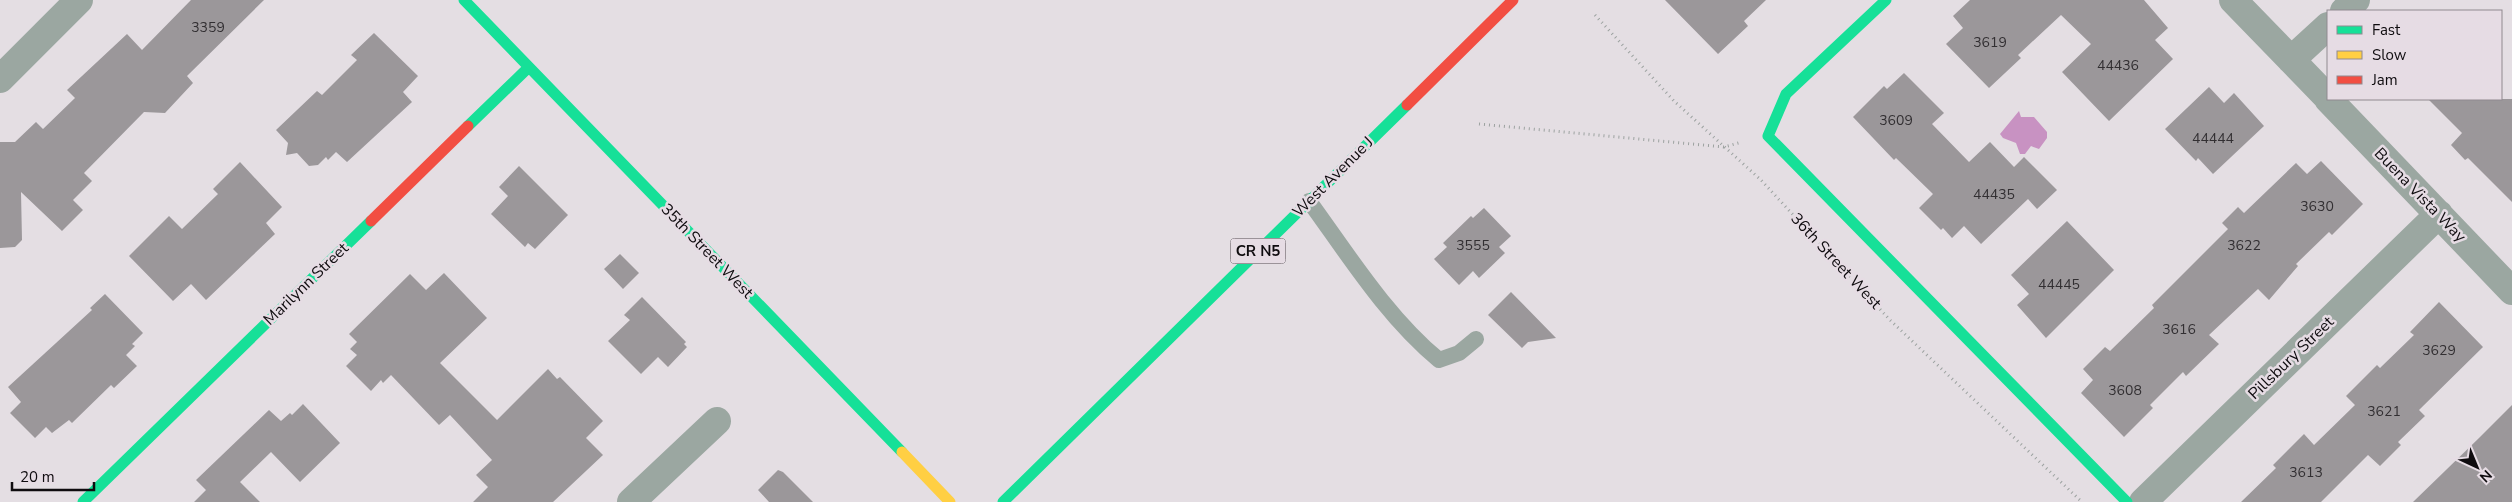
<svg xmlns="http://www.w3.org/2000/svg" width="2512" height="502" viewBox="0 0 2512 502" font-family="'Nunito Sans',sans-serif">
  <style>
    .water { fill: #c892c2 }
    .building { fill: #9b979a }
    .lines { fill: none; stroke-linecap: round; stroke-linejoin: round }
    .path { stroke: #9ca2a0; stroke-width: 3; stroke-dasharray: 1 4; stroke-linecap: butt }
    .lane { stroke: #9ba7a1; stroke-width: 16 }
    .street { stroke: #9ba7a1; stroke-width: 28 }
    .fast { stroke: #16e098; stroke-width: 11 }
    .slow { stroke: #ffcf43; stroke-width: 11 }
    .jam { stroke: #f24e42; stroke-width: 11 }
    .labels { text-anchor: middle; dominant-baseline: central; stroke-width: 5; stroke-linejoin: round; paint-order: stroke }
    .number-label { font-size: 14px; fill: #322f32 }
    .shield { fill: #e6dce4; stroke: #504a4f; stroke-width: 1 }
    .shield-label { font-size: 15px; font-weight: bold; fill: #0f0c0f }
    .street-label { font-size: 16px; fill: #0f0c0f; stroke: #e6dce4 }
  </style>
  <rect width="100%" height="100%" fill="#e4dee3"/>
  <path class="water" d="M2019,111L2021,117H2034L2047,132V138L2039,149L2031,146L2025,154H2020L2016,143L2003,138L2000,134Z"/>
  <path class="building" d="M191,0H264L187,76L193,83L165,113L144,112L84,173L92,181L73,200L83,210L62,231L21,192L22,240L15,247L0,248V142H15L36,122L43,129L75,98L67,90L127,34L142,50Z
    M1665,0H1766L1744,21L1748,26L1718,54Z
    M1970,0H2144L2168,28L2155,40L2173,59L2109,121L2062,72L2091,44L2061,15L2018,55L2021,58L1989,88L1946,44L1963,28L1953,16Z
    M374,33L418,76L403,92L412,102L347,162L336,152L328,160L326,157L318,165L309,166L297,153L286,155L288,143L276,130L317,91L322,95L357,60L351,55Z
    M1904,73L1944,113L1932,124L1969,162L1990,142L2014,167L2024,157L2057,190L2037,209L2028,199L1981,244L1964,226L1952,238L1943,228L1941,230L1919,208L1933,194L1896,158L1894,160L1853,117L1884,86L1887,89Z
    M2209,87L2224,103L2234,93L2264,126L2213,174L2198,158L2196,161L2165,129Z
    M2428,99H2512V202L2468,158L2465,160L2451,145L2462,133Z
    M2321,161L2363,204L2332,235L2329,232L2296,264L2298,266L2269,300L2258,289L2209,335L2219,344L2186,376L2183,372L2150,405L2153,408L2124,437L2081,393L2093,380L2083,369L2105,347L2110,351L2154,308L2152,305L2228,229L2222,223L2238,207L2244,213L2296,163L2307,174Z
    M240,162L282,207L266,223L275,234L206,300L191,284L173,301L129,256L169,216L182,229L218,194L213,189Z
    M519,166L568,215L535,249L528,243L525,247L491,214L508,196L499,187Z
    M1484,208L1511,236L1499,247L1505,253L1479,278L1473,271L1459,285L1434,259L1447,247L1443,243L1471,216L1473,218Z
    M2067,221L2114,270L2046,338L2017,305L2029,294L2011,275Z
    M620,254L639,273L623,289L604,269Z
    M444,273L487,318L440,363L497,420L548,369L557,379L560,377L603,421L586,438L603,455L553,502H473L488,487L476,475L492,460L450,415L439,425L391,375L383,383L381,380L371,391L346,366L357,355L350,349L357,342L349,334L410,274L426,290Z
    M1511,292L1556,338L1528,342L1522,348L1488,315Z
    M105,294L143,333L132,344L135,346L126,355L137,366L114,388L111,385L72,423L69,420L52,433L46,427L35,438L10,413L21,402L8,387L92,310L90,308Z
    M642,297L686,342L684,344L687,347L668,367L658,357L641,374L608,341L630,320L624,315Z
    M2439,302L2483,347L2419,410L2425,416L2398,442L2401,445L2380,466L2368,455L2321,502H2241L2276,468L2273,465L2304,434L2314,445L2355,405L2346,396L2377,365L2380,368L2414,335L2410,332Z
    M303,404L340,443L300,482L271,452L240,482L260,502H194L206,490L196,480L269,410L281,421L290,413L292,415Z
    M2512,405V502H2413L2479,438Z
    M778,470L783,472L813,502H769L758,490Z"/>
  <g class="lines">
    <path class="path" d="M1595,15L1674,101L1761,180L1890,320L2082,502
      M1479,124L1724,147L1742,142"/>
    <path class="lane" d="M1309,201C1349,256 1387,317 1439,360L1459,353L1476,339"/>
    <path class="street" d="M2233,0L2328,98
      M2344,11L2356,0
      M2291,60L2328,26
      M0,79L79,0
      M2328,99L2512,291
      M631,502L717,421
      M2143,502L2439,214"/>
    <path class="fast" d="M464,0L902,452
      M1886,0L1786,94L1768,136L2127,502
      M468,126L529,67
      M83,502L371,221
      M1003,502L1407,105"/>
    <path class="slow" d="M902,452L950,502"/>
    <path class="jam" d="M1407,105L1513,0
      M371,221L468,126"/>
  </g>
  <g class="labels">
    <g class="number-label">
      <text x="208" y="27">3359</text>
      <text x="1990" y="42">3619</text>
      <text x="2118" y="65">44436</text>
      <text x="1896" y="120">3609</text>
      <text x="2213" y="138">44444</text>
      <text x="1994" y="194">44435</text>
      <text x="2317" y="206">3630</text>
      <text x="1473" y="245">3555</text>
      <text x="2244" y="245">3622</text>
      <text x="2059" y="284">44445</text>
      <text x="2179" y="329">3616</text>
      <text x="2439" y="350">3629</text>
      <text x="2125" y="390">3608</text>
      <text x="2384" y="411">3621</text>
      <text x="2306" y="472">3613</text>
    </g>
    <rect class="shield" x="1230.5" y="238.5" width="55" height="25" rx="4"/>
    <g class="shield-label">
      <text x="1258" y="251">CR N5</text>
    </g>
    <g class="street-label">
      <text transform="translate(1333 177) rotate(-45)">West Avenue J</text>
      <text transform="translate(2420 195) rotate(46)">Buena Vista Way</text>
      <text transform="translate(707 251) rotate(46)">35th Street West</text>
      <text transform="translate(1836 261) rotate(47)">36th Street West</text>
      <text transform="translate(306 284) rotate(-44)">Marilynn Street</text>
      <text transform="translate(2291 358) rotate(-44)">Pillsbury Street</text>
    </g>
  </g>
  <rect x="2327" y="10" width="175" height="90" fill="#e6dce4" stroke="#90898f"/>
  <rect x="2337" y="26" width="25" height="8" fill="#16e098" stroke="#90898f"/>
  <text x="2372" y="35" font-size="15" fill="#0f0c0f">Fast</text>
  <rect x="2337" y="51" width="25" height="8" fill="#ffcf43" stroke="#90898f"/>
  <text x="2372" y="60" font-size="15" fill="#0f0c0f">Slow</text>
  <rect x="2337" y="76" width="25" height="8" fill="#f24e42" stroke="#90898f"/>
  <text x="2372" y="85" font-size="15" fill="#0f0c0f">Jam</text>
  <g transform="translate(2477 467) rotate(136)" stroke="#e6dce4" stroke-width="4" paint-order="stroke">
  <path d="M0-4L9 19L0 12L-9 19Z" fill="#0f0c0f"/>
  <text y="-8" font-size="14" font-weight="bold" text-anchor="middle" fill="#0f0c0f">N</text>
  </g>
  <path d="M12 482v8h82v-8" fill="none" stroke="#0f0c0f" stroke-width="2.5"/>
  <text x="20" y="482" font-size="15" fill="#0f0c0f" stroke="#e6dce4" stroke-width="4" paint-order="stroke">20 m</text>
</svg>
